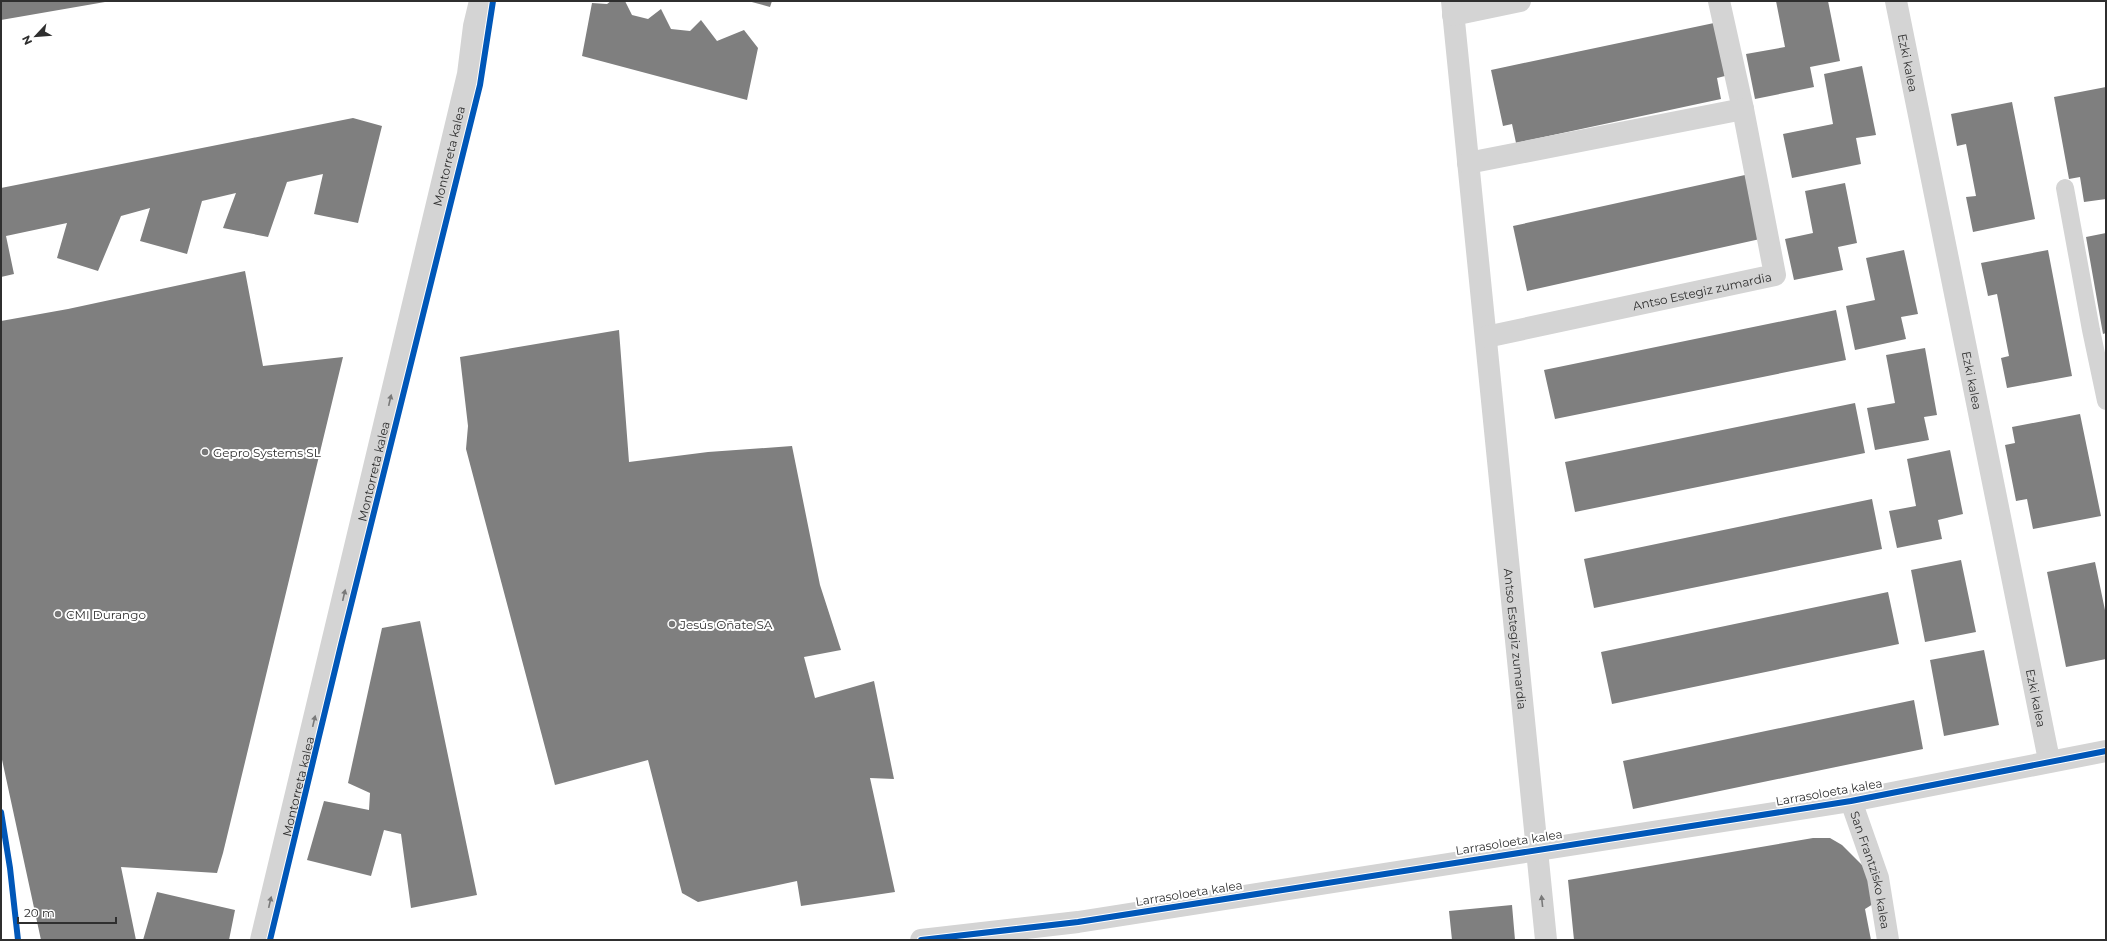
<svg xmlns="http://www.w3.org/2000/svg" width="2107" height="941" viewBox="0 0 2107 941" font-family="Montserrat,sans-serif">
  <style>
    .building { fill: #7f7f7f }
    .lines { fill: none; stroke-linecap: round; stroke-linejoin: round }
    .service { stroke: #d4d4d4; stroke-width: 18 }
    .minor { stroke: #d4d4d4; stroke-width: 22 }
    .cycleway-casing { stroke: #fff; stroke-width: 8 }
    .cycleway { stroke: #0057b8; stroke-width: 6 }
    .oneway { fill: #797979 }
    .poi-dot { fill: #787878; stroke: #fff; stroke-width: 1.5 }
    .labels { text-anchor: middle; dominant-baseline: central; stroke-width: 4; stroke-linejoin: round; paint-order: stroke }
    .street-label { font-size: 12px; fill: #2f2f2f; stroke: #fff }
    .poi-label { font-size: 12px; fill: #2f2f2f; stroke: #fff; text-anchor: start }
  </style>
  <rect width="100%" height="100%" fill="#fff"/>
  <path class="building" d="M1,1H105V2L1,20Z
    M611,1H625L632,15L648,19L661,9L671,29L690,31L701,20L717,41L744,30L758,48L747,100L582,56L592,3L607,4Z
    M748,1H772L770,7Z
    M1776,1H1828L1840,61L1810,67L1814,87L1755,99L1746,54L1785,47Z
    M1714,23L1725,76L1717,78L1721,99L1516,143L1512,124L1503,126L1491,70Z
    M1862,66L1876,135L1856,138L1861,164L1792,178L1783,134L1833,124L1824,74Z
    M2106,87V199L2084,202L2080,177L2069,179L2054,97Z
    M2012,102L2035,219L1973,232L1966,197L1976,196L1966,144L1957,146L1951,114Z
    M353,118L382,126L358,223L314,214L323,174L287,182L268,237L223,228L236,193L202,201L187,254L140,241L150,208L121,216L98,271L57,258L67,223L6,236L14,274L1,277V188Z
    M1745,175L1760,239L1527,291L1513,226Z
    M1845,183L1857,243L1838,247L1843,270L1794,280L1785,239L1813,233L1805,191Z
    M2106,233V333L2103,334L2086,237Z
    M1904,250L1918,314L1901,317L1906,339L1855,350L1846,306L1875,300L1866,258Z
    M2048,250L2072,376L2007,388L2001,358L2009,356L1997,294L1988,296L1981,263Z
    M245,271L263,366L343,357L223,853L217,873L121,867L136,940H41L1,755V321L68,309Z
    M1836,310L1846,360L1555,419L1544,370Z
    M619,330L629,462L708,452L792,446L820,585L841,650L804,657L815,698L874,681L894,779L870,778L895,892L801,906L797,881L698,902L682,893L648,760L555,785L466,449L468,426L460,357Z
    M1925,348L1937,415L1924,417L1929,440L1875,450L1867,408L1895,403L1886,355Z
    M1855,403L1865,453L1575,512L1565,462Z
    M2080,414L2101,516L2033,529L2027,499L2016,501L2005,445L2015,443L2012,427Z
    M1950,450L1963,514L1938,520L1942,539L1897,548L1889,511L1916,506L1907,459Z
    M1872,499L1882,549L1594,608L1584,559Z
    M1961,560L1976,632L1925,642L1911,570Z
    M2095,562L2106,615V659L2066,667L2047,572Z
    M1888,592L1899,644L1612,704L1601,652Z
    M420,621L477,895L411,908L401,834L384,830L371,876L307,860L324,801L369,810L370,793L348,783L382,628Z
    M1984,650L1999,725L1944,736L1930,660Z
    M1914,700L1923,749L1633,809L1623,761Z
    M1813,838H1830L1842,845L1866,869L1873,904L1865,909L1871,940H1574L1568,880Z
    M157,892L235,910L229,940H143Z
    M1512,905L1515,940H1452L1449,911Z"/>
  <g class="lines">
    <path class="service" d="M2065,188L2091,330L2106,401"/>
    <g class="minor">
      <path id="s1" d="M1452,1L1546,940"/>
      <path id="s2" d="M1896,1L2049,760"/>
      <path d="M1453,15L1520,1"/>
      <path d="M1468,163L1743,109L1719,1"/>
      <path id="s3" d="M1486,337L1775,275L1743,109"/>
      <path id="s4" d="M1851,801L1878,878L1888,940"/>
      <path id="s5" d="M261,940L468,74L474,26L480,1"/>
      <path d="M921,940L1078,922L1851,801L2106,751"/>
    </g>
    <g class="cycleway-casing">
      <path id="cycleway" d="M1,812L10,868L18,940
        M270,940L341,645L480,85L493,1
        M921,940L1078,922L1851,801L2106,751"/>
    </g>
    <use href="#cycleway" class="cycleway"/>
  </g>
  <defs><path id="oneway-solid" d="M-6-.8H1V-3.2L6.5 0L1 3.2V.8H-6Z"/></defs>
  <g class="oneway">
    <use href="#oneway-solid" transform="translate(390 400) rotate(-77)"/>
    <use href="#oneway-solid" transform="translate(344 595) rotate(-77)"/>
    <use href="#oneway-solid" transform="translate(314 721) rotate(-77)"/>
    <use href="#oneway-solid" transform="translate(1542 901) rotate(-96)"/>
    <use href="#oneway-solid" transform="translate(270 902) rotate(-77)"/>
  </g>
  <g class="poi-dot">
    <circle cx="205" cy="452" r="4"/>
    <circle cx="58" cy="614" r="4"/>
    <circle cx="672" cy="624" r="4"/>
  </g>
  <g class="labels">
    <g class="street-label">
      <text stroke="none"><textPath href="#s2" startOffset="63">Ezki kalea</textPath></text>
      <text stroke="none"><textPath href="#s5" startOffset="806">Montorreta kalea</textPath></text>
      <text stroke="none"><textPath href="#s3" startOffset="221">Antso Estegiz zumardia</textPath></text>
      <text stroke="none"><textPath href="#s2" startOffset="387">Ezki kalea</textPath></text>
      <text stroke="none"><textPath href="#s5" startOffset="482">Montorreta kalea</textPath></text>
      <text stroke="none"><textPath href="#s1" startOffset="641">Antso Estegiz zumardia</textPath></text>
      <text stroke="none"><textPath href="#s2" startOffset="711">Ezki kalea</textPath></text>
      <text stroke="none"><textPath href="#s5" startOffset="158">Montorreta kalea</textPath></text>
      <text transform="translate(1829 792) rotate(-10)">Larrasoloeta kalea</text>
      <text transform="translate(1509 842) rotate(-9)">Larrasoloeta kalea</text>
      <text stroke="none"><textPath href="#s4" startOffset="72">San Frantzisko kalea</textPath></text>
      <text transform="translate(1189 893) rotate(-9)">Larrasoloeta kalea</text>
    </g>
    <g class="poi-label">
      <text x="213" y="452">Gepro Systems SL</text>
      <text x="66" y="614">CMI Durango</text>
      <text x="680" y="624">Jesús Oñate SA</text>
    </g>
  </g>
  <rect width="2107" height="941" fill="none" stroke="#2f2f2f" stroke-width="4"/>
  <g transform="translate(36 36) rotate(244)" stroke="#ffffff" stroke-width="3" paint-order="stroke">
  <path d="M0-3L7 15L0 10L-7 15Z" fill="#2f2f2f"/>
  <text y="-6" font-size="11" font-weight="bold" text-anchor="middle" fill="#2f2f2f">N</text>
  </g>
  <path d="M18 917v6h98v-6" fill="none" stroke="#2f2f2f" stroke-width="2"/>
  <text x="24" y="917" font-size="12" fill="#2f2f2f" stroke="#ffffff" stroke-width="3" paint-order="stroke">20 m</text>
</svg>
